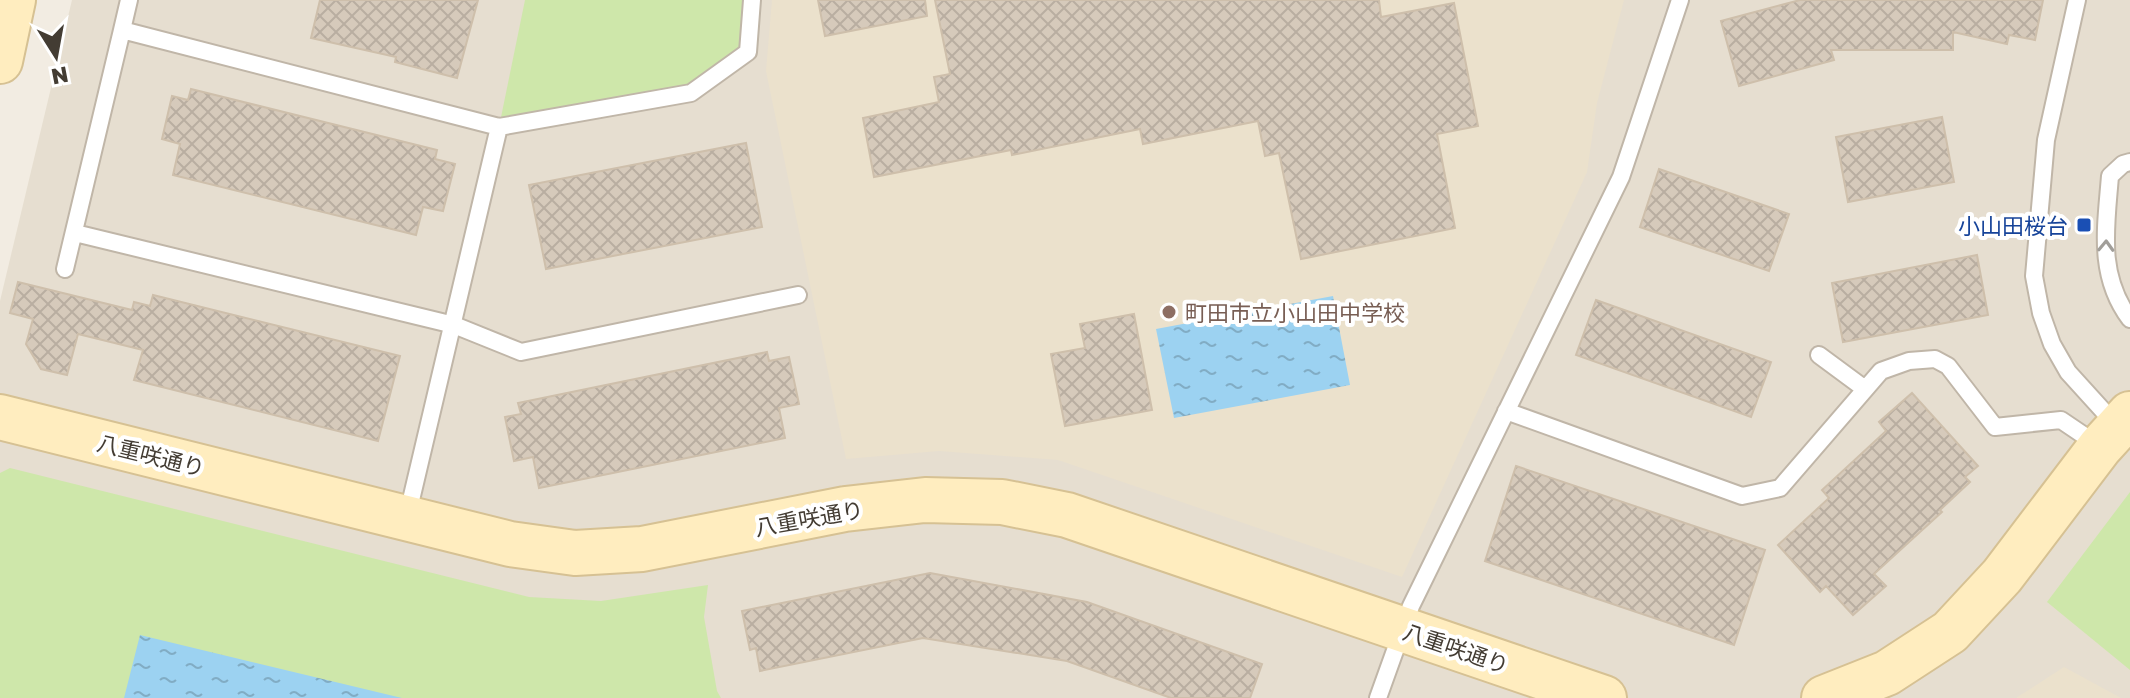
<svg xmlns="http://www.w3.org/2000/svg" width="2130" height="698" viewBox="0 0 2130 698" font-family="'Golos Text','Noto Sans JP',sans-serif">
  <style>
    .residential { fill: #e6ded0 }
    .education { fill: #ebe1cc }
    .park { fill: #cee7aa }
    .water { fill: url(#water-ripples) }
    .building { fill: url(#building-cross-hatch); stroke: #cebfab; stroke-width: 2 }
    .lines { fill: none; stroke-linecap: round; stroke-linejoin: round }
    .lane-casing { stroke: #c0b6a8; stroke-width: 20 }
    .secondary-casing { stroke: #d6c193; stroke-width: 48 }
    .lane { stroke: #fff; stroke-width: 16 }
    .secondary { stroke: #ffedbf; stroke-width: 44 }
    .oneway { stroke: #a19e99 }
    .transit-dot { fill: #1a4fb4; stroke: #fff; stroke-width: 3 }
    .education-dot { fill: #8d6e63; stroke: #fff; stroke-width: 3 }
    .labels { text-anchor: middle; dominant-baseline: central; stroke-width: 8; stroke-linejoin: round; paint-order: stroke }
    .transit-label { font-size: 22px; fill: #164399; stroke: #fff; text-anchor: end }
    .education-label { font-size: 22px; fill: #785e54; stroke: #fff; text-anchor: start }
    .street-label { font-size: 22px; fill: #433c33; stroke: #fff }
  </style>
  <defs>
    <pattern id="water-ripples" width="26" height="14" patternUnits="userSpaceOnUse" patternTransform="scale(2)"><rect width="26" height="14" fill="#9cd2f1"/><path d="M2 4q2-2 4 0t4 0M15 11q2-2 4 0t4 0" fill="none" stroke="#81acc4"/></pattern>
    <pattern id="building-cross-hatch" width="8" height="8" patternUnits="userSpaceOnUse" patternTransform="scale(2)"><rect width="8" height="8" fill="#d6cabb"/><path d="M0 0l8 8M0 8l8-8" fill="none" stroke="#b9aea1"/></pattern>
  </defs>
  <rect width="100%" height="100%" fill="#f2ece2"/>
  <path class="residential" d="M72,0H2130V698H0V301Z"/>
  <path class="education" d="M772,0H1624L1597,103L1587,172L1402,577L1058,460L939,451L846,459L766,71Z
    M2064,667L2121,698H2016Z"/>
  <path class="park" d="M525,0H752L748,52L691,93L499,127Z
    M10,468L529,597L601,601L708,585L704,617L717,691L721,698H0V473Z
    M2130,492V670L2047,602Z"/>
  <path class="water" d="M1333,296L1350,385L1174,418L1156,329Z
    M140,635L402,698H124Z"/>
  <path class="building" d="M320,0H478L457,78L395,62L396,57L311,38Z
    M818,0H925L927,16L825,36Z
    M935,0H1379L1381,17L1454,3L1478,126L1437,134L1455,228L1301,259L1279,153L1265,156L1258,121L1143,144L1140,129L1012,155L1011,150L874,177L863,118L939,102L934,77L950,74Z
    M1800,0H2043L2035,40L2009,35L2007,44L1953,32V50H1831L1834,60L1739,86L1721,21Z
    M191,89L437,150L435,159L455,164L443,211L423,207L416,235L173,175L180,144L162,139L172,96L188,100Z
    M1942,117L1954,182L1848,202L1836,137Z
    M746,143L762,227L546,269L529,185Z
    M1659,169L1789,214L1769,271L1640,227Z
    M1977,255L1988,315L1843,342L1832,283Z
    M18,282L132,310L134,302L150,306L153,295L400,356L378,441L134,380L143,350L78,334L67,375L41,369L26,344L33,319L10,313Z
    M1596,300L1771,362L1751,417L1576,355Z
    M1134,314L1152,410L1065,426L1051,354L1085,348L1080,324Z
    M767,352L769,361L789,357L799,404L779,408L785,438L539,488L533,457L514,461L505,417L521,414L518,403Z
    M1912,393L1978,466L1965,477L1970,482L1940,510L1942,512L1874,574L1886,586L1853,615L1826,586L1820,592L1778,545L1829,498L1822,490L1886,431L1879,422Z
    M1516,466L1765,550L1734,645L1485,561Z
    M930,573L1087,602L1262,664L1250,698H1171L1067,661L923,638L760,671L756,648L750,650L742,611Z"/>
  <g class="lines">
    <g class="lane-casing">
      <path id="lane" d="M129,0L122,30L499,127L691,93L748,52L752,0
        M2077,0L2046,140L2034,276L2041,313L2052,344L2068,372L2117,426
        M2130,162L2123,164L2110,176C2106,227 2097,275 2130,319
        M75,233L454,325L521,352L798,295
        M65,269L122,30
        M1819,355L1865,389
        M1506,411L1742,496L1780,488L1881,371L1909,361L1935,359L1948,366L1995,427L2061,420L2098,445
        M407,517L499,127
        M1378,698L1411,606L1621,177L1680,0"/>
    </g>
    <g class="secondary-casing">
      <path id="secondary" d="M0,61L13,0
        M0,417L510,544L575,553L642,549L845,509L925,500L1002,502L1067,515L1604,698
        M1824,698L1887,673L1950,632L2002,576L2100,447L2130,414"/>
    </g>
    <use href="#lane" class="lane"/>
    <use href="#secondary" class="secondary"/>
  </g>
  <defs><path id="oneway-chevron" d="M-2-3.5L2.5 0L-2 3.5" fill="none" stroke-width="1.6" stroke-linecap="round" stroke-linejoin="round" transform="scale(2)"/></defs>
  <use class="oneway" href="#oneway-chevron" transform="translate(2106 246) rotate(-88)"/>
  <rect class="transit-dot" x="2076" y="217" width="16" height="16" rx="4"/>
  <circle class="education-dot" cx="1169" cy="312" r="8"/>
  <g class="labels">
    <g class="transit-label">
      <text x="2068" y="225">小山田桜台</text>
    </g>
    <g class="education-label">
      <text x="1185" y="312">町田市立小山田中学校</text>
    </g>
    <g class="street-label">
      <text transform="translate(151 455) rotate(14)">八重咲通り</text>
      <text transform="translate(809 518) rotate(-10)">八重咲通り</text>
      <text transform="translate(1456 648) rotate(19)">八重咲通り</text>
    </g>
  </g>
  <g transform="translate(56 56) rotate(169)" stroke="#ffffff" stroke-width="6" paint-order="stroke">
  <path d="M0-6L14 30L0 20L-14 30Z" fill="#433c33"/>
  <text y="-12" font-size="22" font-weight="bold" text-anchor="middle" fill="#433c33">N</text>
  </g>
</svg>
